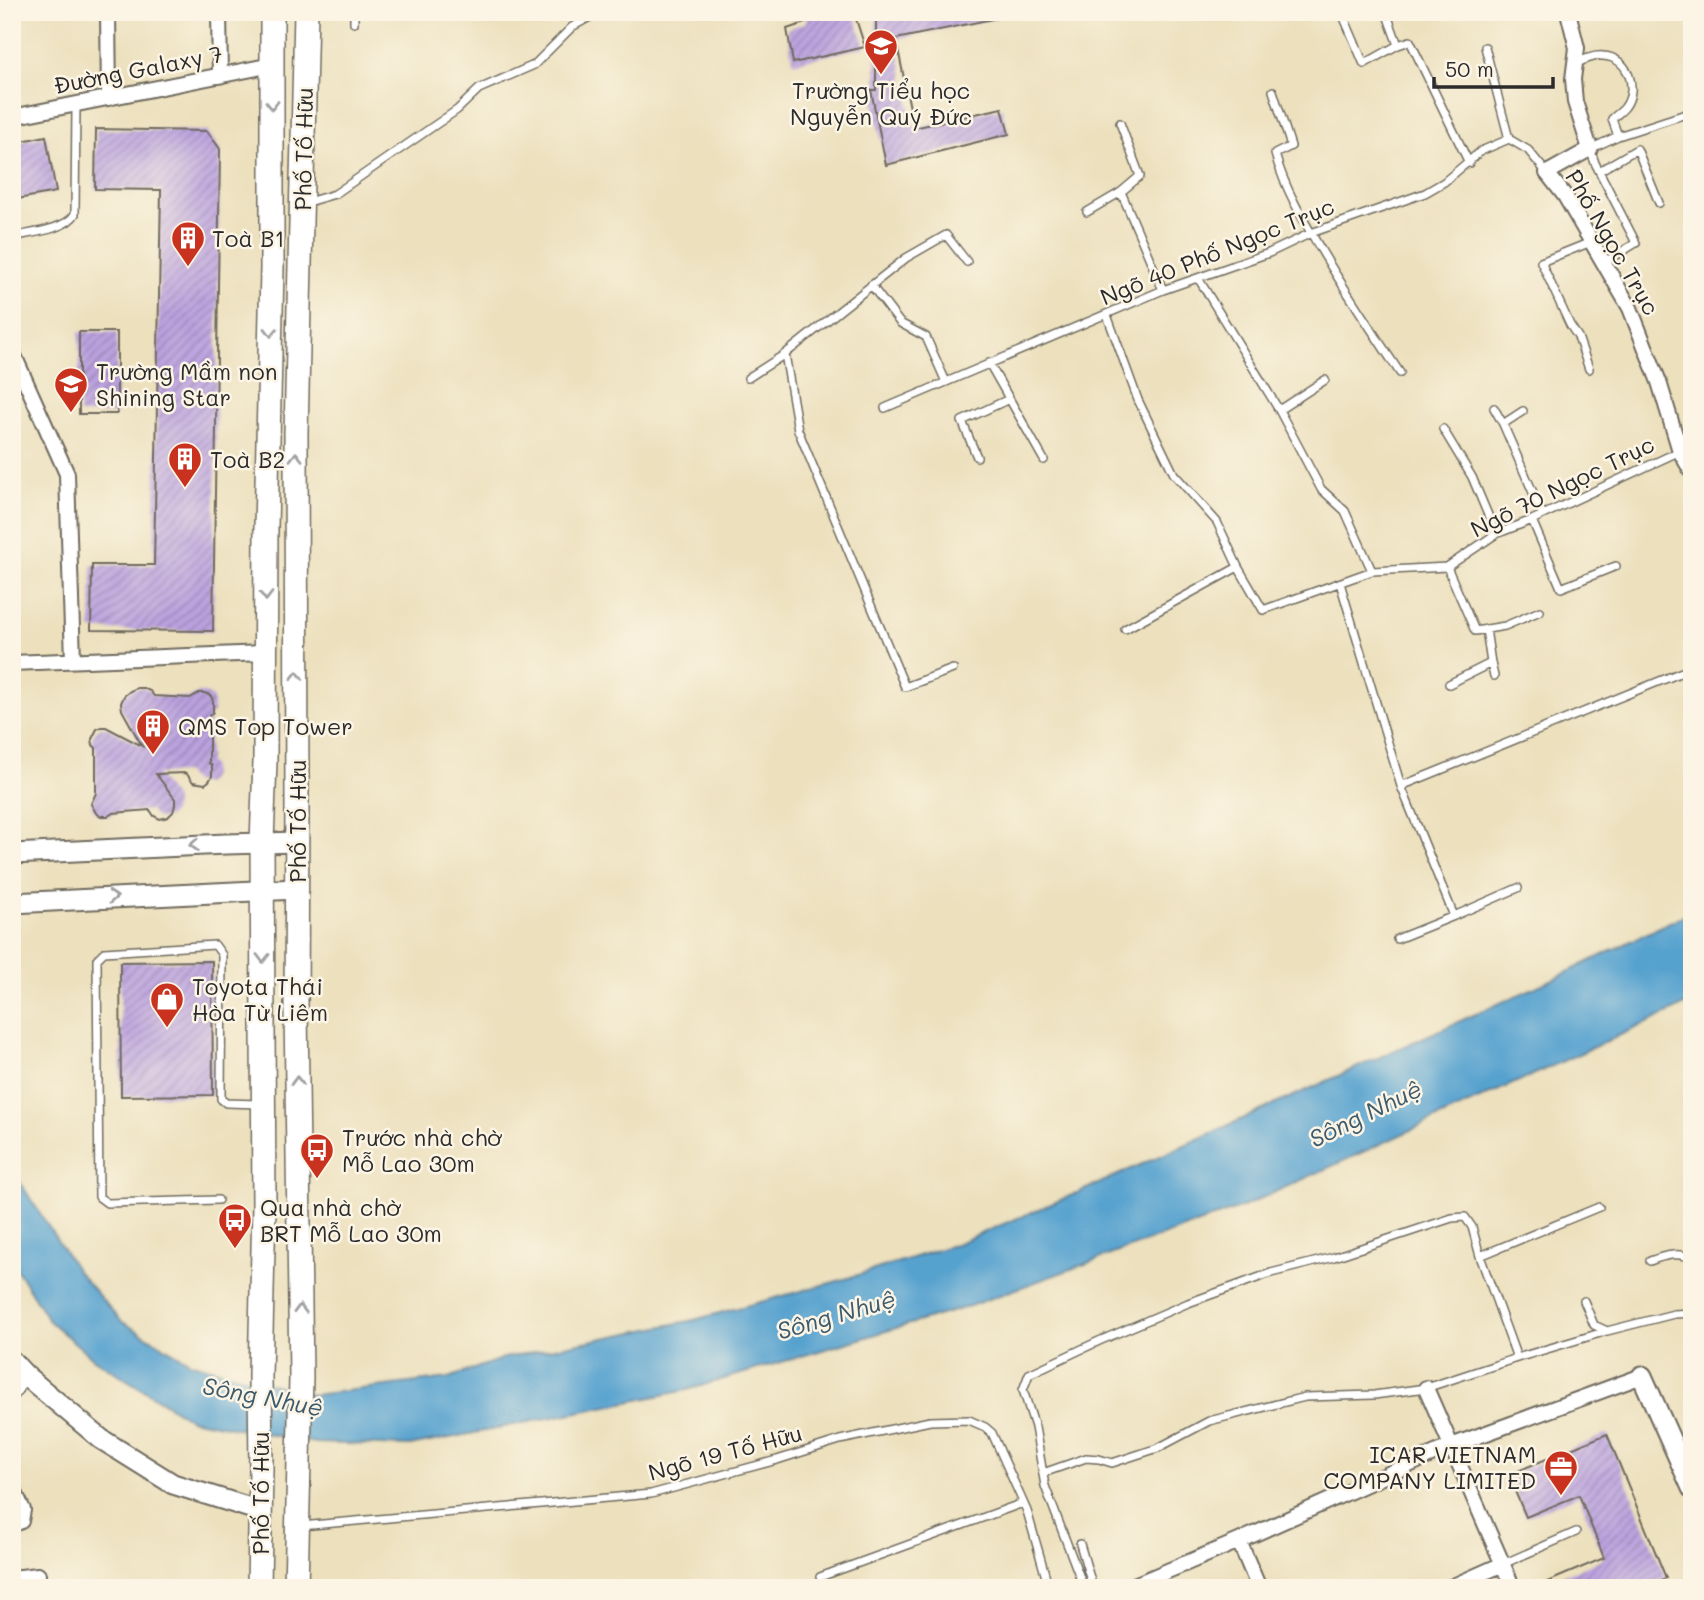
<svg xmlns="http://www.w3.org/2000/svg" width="1704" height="1600" viewBox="0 0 1704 1600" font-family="Mali,sans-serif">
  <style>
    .water { fill: #57a2cf; stroke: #41667d; stroke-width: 2 }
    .building { fill: url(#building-hatch) }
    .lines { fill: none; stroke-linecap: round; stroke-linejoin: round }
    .lane-casing { stroke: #6f6a5e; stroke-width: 10 }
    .street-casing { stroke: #6f6a5e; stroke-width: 18 }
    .secondary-casing { stroke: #6f6a5e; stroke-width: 23 }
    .primary-casing { stroke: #6f6a5e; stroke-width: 26 }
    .lane { stroke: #fff; stroke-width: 7 }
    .street { stroke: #fff; stroke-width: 14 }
    .secondary { stroke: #fff; stroke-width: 19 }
    .primary { stroke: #fff; stroke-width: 23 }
    .oneway { stroke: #a0a0a0 }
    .labels { text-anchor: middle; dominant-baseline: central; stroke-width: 5; stroke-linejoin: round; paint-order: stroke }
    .street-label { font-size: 23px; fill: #2b2b2b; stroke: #fcf5e5 }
    .poi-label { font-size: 23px; fill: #2b2b2b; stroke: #fcf5e5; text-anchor: start }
    .water-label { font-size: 24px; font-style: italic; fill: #3d5b6d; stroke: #fcf5e5 }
  </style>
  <defs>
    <pattern id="building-hatch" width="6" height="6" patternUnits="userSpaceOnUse" patternTransform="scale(1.75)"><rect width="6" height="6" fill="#bba2df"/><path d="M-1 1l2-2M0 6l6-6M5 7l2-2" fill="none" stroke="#9884b5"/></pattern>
  </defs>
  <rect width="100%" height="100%" fill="#fcf5e5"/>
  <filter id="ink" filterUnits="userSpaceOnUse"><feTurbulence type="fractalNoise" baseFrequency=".0143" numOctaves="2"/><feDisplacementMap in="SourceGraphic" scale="14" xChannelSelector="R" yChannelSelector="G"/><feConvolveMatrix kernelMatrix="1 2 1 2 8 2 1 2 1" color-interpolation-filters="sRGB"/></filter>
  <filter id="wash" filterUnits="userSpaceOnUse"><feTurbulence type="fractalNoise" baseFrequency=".00686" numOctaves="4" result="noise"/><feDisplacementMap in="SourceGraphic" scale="28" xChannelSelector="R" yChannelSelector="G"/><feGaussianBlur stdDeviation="1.57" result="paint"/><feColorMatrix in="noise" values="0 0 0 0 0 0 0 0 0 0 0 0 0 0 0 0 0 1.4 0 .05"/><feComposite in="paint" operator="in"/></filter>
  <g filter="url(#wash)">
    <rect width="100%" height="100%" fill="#ece0bd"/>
    <path class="water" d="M1692,911V1001L1675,1010L1242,1207L964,1308L687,1390L410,1446L315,1443L190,1419L94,1359L49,1321L12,1262V1170L77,1271L121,1321L192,1363L313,1395L449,1378L504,1358L694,1320L845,1279L956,1244L1089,1188L1560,976Z"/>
    <g id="blocks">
      <path class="building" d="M809,12H830L835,18L854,13L865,47L793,63L787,29L805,23Z
        M876,12H996L997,18L896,39L914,128L1002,108L1009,134L886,165L871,90H876Z
        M96,129L207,131L220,149L213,631L91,630L92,565H154L161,190L95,189Z
        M46,136L56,192L12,200V143Z
        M79,332H117V414H79Z
        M137,688H143L150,691L154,696L190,698L199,693H205L211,696L213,701V712L209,716V763L212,766V776L209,781L205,784L193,782L186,773L156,774L175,799V805L173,812L168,817L160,819L154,816L150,810L113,813L108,816H101L96,813L91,804L96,793V748L93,745L92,739L97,729L101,727H106L142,746L122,710L121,703L124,696L130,691Z
        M212,961L213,1095L121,1096L120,962Z
        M1607,1434L1666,1578L1643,1588H1533L1604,1558L1579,1495L1526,1517L1508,1475Z"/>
    </g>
  </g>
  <g filter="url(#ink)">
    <use href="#blocks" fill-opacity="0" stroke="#6f6a5e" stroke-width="2"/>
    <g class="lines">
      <g class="lane-casing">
        <path id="lane" d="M1386,12L1398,45L1410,41L1469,163
          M1342,13L1364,64L1398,45
          M354,23V12
          M1485,47L1509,139
          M1575,64C1583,60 1593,55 1603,56C1628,57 1639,88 1625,107C1621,112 1616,115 1612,119L1618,136
          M1273,91L1291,146L1275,154C1285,190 1305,223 1324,255C1348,295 1374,334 1400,373
          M1120,123L1140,176L1121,192L1163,290
          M1599,171L1637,149L1659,203
          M304,203L335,194L457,110L479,89L534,65L572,27L599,12
          M1087,212L1121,192
          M12,237C29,233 66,230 75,214L76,105
          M1603,263L1636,243L1595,163L1590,149L1618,136L1692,112
          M1198,278L1279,410L1321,489L1345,511L1372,571
          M871,285L900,323L926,337L946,382
          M1107,315L1138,400L1174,474L1217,522L1238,567L1263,610L1372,571L1447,567L1496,534L1532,520L1680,451
          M989,363L1044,460
          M1589,369L1578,337L1570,325L1541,262L1591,242
          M748,378L785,354
          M885,408L1163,290L1269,253L1311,233L1425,193L1444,182L1481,151L1509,139L1528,150L1547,173
          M1494,408L1503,424L1542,513
          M1279,410L1325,380
          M1503,424L1523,411
          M1443,429L1472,477L1496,534
          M1677,439L1692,434
          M977,457L962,421L1009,399
          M1532,520L1561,588L1616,566
          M1447,567L1475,631L1505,626L1540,611
          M1340,583L1401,786L1454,916L1397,939
          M1125,629L1238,567
          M1491,663L1494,676
          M953,669L905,687L798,430L785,354L906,258L946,235L967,262
          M1449,684L1491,663L1486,629
          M1401,786L1692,668
          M1454,916L1518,888
          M218,1200L107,1203L99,1197L97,959L104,952L215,945L222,955L221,1099L226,1103L259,1104
          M1480,1256L1599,1207
          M1650,1261C1663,1256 1679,1251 1692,1259
          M1584,1301L1594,1325L1607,1331L1674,1314L1692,1313
          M1043,1473L1086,1458L1099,1459L1112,1463L1158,1448L1209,1421L1305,1397L1374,1395L1426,1388L1517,1358L1607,1331
          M301,1526L651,1494L777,1460L840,1440L930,1421L969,1420L985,1427L992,1433L1027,1511L1049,1588
          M1080,1544L1093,1588
          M1503,1564L1576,1532
          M820,1577L1023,1503
          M1084,1588L1045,1486L1035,1427L1023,1390L1029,1374L1099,1341L1188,1303L1271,1273L1334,1257L1452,1218L1465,1217L1472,1227L1480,1256L1517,1358"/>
      </g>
      <g class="street-casing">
        <path id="street" d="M108,12L109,98
          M219,12L220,76
          M1568,12L1577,48L1573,79L1575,102L1590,149L1547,173L1565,196L1630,308L1659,382L1680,451L1692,472
          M12,117L272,65
          M12,351L67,474L73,660
          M12,663L266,653
          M1426,1388L1513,1588
          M12,1393L25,1375
          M12,1486L23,1510L21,1521L12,1525
          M1239,1541L1259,1588
          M12,1578L38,1575
          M1127,1588L1239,1541L1451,1446L1642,1376
          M1449,1588L1503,1564"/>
      </g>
      <g class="secondary-casing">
        <path id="secondary" d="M12,854L226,844L297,842
          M12,903L296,889
          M12,1361L25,1375L101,1439L173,1484L260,1511
          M1642,1376L1692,1488"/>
      </g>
      <g class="primary-casing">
        <path id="primary" d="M259,1588L261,1468L260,1376L264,1206L262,842L265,762L266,528L272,269V12
          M296,1588L301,1377L296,1009L297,804L296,433L306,12"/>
      </g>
      <use href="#lane" class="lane"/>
      <use href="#street" class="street"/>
      <use href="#secondary" class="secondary"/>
      <use href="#primary" class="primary"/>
    </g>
    <defs><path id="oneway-chevron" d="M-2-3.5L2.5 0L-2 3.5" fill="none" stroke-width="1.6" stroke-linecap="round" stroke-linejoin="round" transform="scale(1.75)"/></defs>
    <g class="oneway">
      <use href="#oneway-chevron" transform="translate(272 105) rotate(90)"/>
      <use href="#oneway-chevron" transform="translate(271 332) rotate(91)"/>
      <use href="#oneway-chevron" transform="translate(296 457) rotate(-90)"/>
      <use href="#oneway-chevron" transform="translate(266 596) rotate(90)"/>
      <use href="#oneway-chevron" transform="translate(297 676) rotate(-90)"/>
      <use href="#oneway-chevron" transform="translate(194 845) rotate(177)"/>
      <use href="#oneway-chevron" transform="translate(113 897) rotate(-3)"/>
      <use href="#oneway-chevron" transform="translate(263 958) rotate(90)"/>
      <use href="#oneway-chevron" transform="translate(297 1081) rotate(-91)"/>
      <use href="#oneway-chevron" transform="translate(300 1309) rotate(-91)"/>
    </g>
  </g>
  <defs>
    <g id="school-pin" transform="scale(1.75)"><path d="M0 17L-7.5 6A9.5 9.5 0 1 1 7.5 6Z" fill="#c8321e" stroke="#fcf5e5"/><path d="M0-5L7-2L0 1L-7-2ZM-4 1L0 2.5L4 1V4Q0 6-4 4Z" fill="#fff"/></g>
    <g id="building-pin" transform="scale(1.75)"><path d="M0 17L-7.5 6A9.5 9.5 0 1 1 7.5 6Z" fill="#c8321e" stroke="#fcf5e5"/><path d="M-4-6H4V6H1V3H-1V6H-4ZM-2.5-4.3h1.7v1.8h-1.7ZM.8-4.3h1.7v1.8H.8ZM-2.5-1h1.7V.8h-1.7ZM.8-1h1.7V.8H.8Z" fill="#fff"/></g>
    <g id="shop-pin" transform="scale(1.75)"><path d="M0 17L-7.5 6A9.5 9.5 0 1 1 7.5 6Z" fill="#c8321e" stroke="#fcf5e5"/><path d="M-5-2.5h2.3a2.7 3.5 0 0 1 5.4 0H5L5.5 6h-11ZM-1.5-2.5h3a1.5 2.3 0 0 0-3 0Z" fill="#fff"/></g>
    <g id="bus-pin" transform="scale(1.75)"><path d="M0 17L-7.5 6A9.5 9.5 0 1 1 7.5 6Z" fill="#c8321e" stroke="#fcf5e5"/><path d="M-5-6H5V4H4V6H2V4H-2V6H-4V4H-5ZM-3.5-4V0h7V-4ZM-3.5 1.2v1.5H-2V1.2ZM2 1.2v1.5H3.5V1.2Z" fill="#fff"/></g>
    <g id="office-pin" transform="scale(1.75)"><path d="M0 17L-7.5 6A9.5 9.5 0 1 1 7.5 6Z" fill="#c8321e" stroke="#fcf5e5"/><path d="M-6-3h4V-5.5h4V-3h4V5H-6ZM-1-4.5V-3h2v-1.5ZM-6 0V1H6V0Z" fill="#fff"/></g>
  </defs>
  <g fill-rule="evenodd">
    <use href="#school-pin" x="881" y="46"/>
    <use href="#building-pin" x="188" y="238"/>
    <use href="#school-pin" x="71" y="384"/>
    <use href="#building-pin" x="185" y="459"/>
    <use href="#building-pin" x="153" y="726"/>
    <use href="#shop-pin" x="167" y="999"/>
    <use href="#bus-pin" x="317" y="1150"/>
    <use href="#bus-pin" x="235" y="1220"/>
    <use href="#office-pin" x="1561" y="1467"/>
  </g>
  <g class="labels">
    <g class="street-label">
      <text transform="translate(138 69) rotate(-11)">Đường Galaxy 7</text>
      <text transform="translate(303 149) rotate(-89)">Phố Tố Hữu</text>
      <text transform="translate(1613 242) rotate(60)">Phố Ngọc Trục</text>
      <text transform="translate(1217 251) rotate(-22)">Ngõ 40 Phố Ngọc Trục</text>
      <text transform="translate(1562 486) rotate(-26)">Ngõ 70 Ngọc Trục</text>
      <text transform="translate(297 821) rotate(-90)">Phố Tố Hữu</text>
      <text transform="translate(725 1452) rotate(-15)">Ngõ 19 Tố Hữu</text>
      <text transform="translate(260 1493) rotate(-90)">Phố Tố Hữu</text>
    </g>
    <g class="poi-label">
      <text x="881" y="90" text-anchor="middle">Trường Tiểu học<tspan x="881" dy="26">Nguyễn Quý Đức</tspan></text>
      <text x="212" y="238">Toà B1</text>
      <text x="96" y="371">Trường Mầm non<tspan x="96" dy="26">Shining Star</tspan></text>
      <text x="210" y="459">Toà B2</text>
      <text x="178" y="726">QMS Top Tower</text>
      <text x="192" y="986">Toyota Thái<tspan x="192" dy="26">Hòa Từ Liêm</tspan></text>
      <text x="342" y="1137">Trước nhà chờ<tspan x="342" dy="26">Mỗ Lao 30m</tspan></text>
      <text x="260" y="1207">Qua nhà chờ<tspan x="260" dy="26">BRT Mỗ Lao 30m</tspan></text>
      <text x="1536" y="1454" text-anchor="end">ICAR VIETNAM<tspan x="1536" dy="26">COMPANY LIMITED</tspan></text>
    </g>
    <g class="water-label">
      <text transform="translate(1365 1113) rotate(-26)">Sông Nhuệ</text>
      <text transform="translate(836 1314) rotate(-16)">Sông Nhuệ</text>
      <text transform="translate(263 1396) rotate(11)">Sông Nhuệ</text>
    </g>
  </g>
  <rect width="1704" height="1600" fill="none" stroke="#fcf5e5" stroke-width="42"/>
  <path d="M1434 77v10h119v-10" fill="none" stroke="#2b2b2b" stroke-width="3.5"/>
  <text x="1445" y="77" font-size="21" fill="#2b2b2b" stroke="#fcf5e5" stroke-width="5" paint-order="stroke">50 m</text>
</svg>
